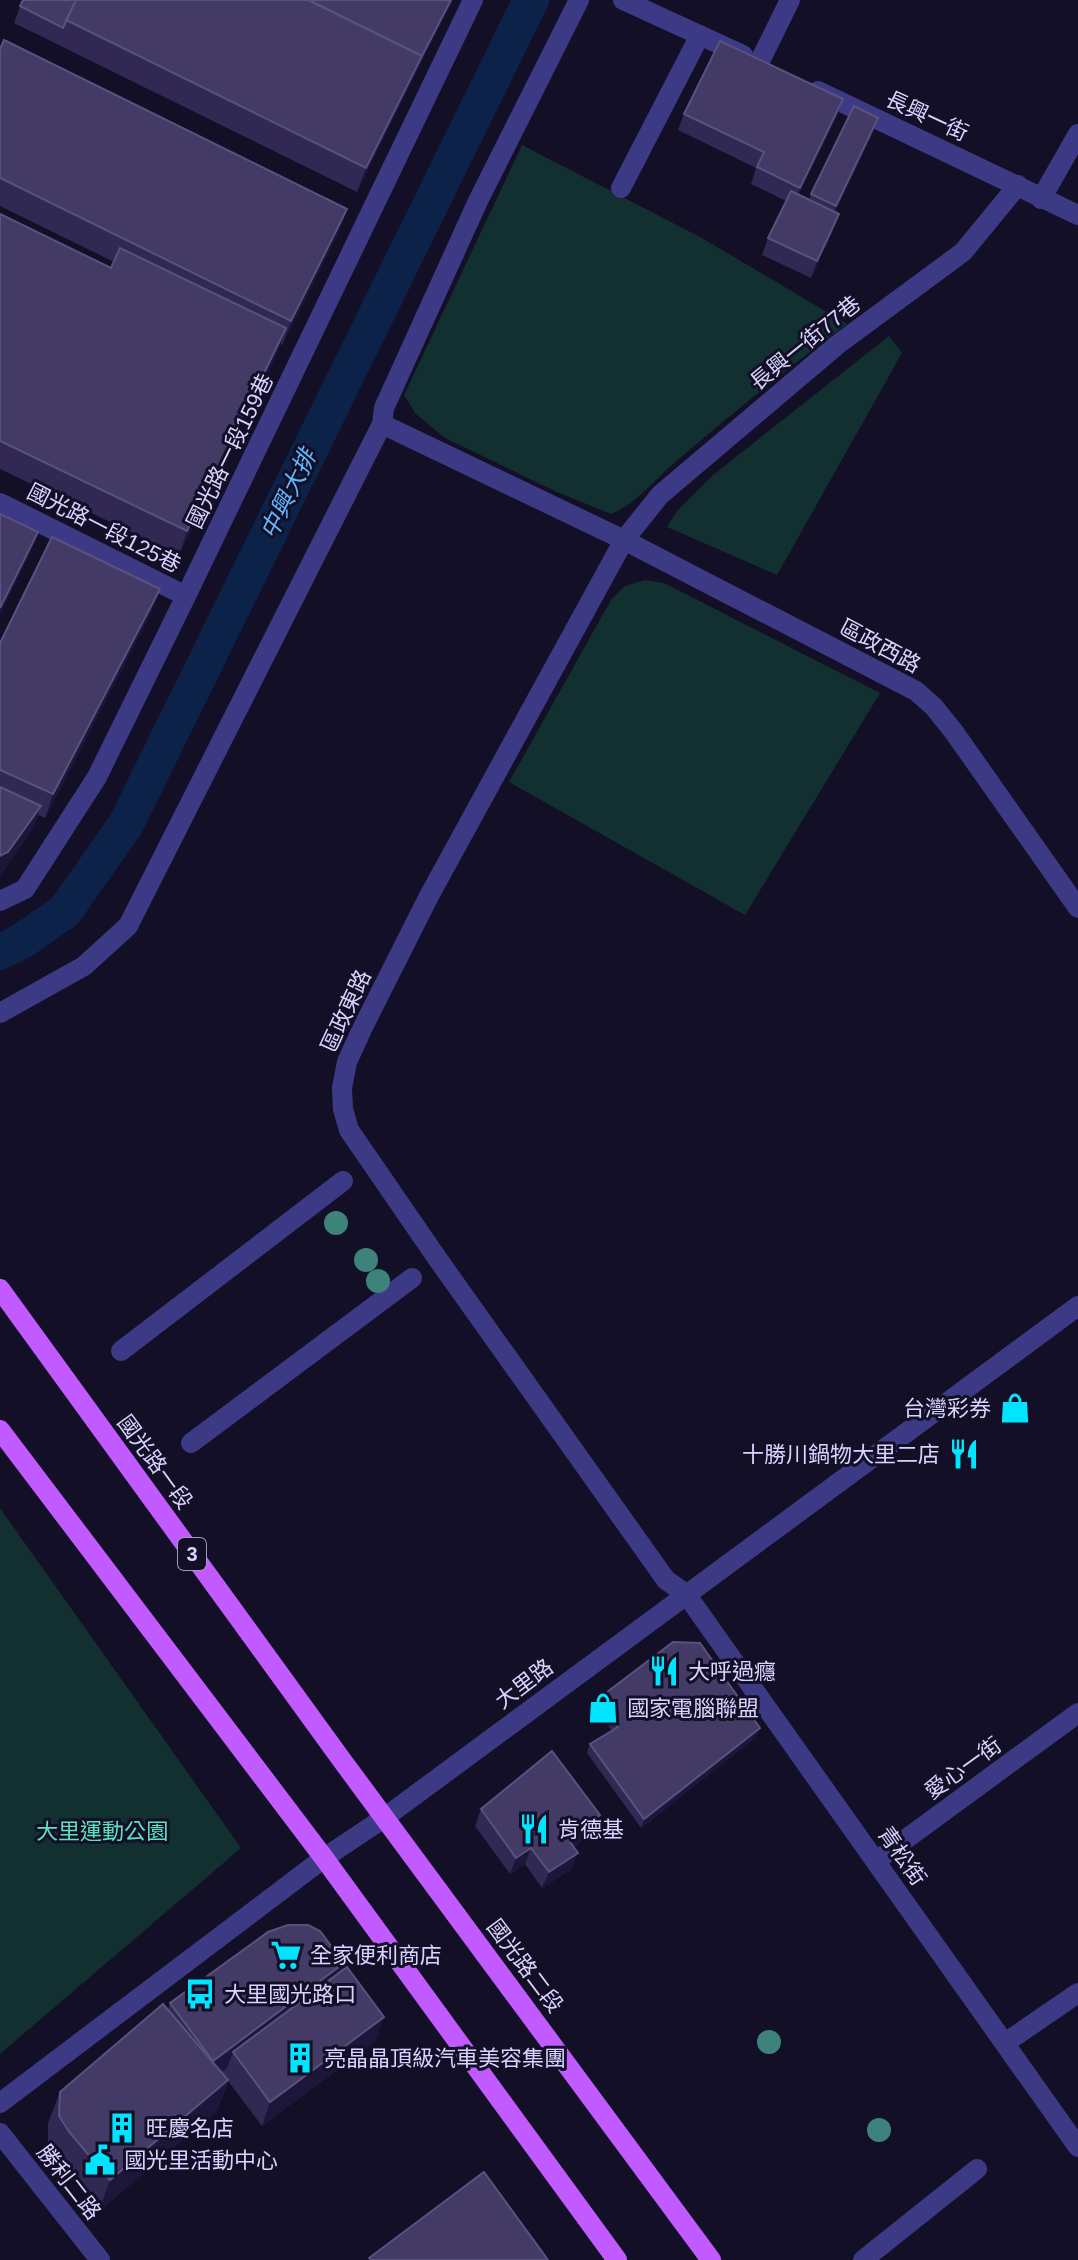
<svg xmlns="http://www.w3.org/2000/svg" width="1078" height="2260" viewBox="0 0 1078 2260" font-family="Helvetica,'Noto Sans TC',sans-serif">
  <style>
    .green { fill: #12302f }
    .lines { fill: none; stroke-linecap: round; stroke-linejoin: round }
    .canal { stroke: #0c2248; stroke-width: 36 }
    .service { stroke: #3d3a85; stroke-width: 20 }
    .pedestrian { stroke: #3d3a85; stroke-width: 20 }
    .minor { stroke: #3d3a85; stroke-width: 20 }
    .tertiary { stroke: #3d3a85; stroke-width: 20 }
    .primary { stroke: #c25bff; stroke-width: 20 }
    .tree { fill: #3d827b }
    .wall { fill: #312854 }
    .shaded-wall { fill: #1d163a }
    .building { fill: #433a66; stroke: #5a527e; stroke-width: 2 }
    .labels { text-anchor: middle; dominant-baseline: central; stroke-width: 6; stroke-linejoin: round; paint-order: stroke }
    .shield { fill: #130f26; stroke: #9e99be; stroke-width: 2 }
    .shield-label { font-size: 20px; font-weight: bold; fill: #d9d4ff }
    .street-label { font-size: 22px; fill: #d9d4ff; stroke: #130f26 }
    .poi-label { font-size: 22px; fill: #d9d4ff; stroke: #130f26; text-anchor: start }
    .park-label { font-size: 22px; fill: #5fe0c0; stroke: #130f26 }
    .water-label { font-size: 24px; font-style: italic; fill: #62b6ff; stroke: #130f26 }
  </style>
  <rect width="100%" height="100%" fill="#130f26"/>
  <path class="green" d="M522,145L702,238L847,324C787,368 730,416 673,464C653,481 636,504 611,514L557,492L445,438L415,413L404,395Z
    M889,336L902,353L777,575L667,527L677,511L713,475Z
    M645,580L664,583L880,693L745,915L509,782L611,600L625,586Z
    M0,1508L241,1848L0,2054Z"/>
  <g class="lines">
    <path class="canal" d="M0,952L22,941L65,911L126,824L531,0"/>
    <path class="service" d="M0,503L186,596
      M624,540L660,495L837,345L963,252L1018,185
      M0,901L25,889L97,777L186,596L473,0
      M1005,2043L1078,1993
      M863,2260L977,2169"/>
    <path class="pedestrian" d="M121,1351L343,1181
      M191,1443L412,1278"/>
    <path class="minor" d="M623,0L743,55
      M759,63L790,0
      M818,91L1078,215
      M621,188L700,35
      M1041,199L1078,134
      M382,424L624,540L916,691L934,707L954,732L1078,908
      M624,540L429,896L362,1029L347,1062L342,1088L343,1109L349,1130L437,1258L666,1580L686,1594L1078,2147
      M0,1013L84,966L128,926L382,424L384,408L478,201L579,0
      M876,1861L1078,1713
      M0,2133L100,2260"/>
    <path class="tertiary" d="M0,2103L324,1858L384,1818L1078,1306"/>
    <path class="primary" d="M0,1289L341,1759L711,2260
      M0,1430L324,1858L617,2260"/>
  </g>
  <g class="tree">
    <circle cx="336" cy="1223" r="12"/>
    <circle cx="366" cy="1260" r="12"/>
    <circle cx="378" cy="1281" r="12"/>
    <circle cx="769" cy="2042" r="12"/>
    <circle cx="879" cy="2130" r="12"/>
  </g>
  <path class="wall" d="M453,0L416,72L357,192L14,23L20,6Z
    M0,49L347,209L338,233L282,345L280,344L179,555L0,469V214L111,268L114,262L0,206Z
    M684,114L837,116L798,195L809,200L811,194L878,118L872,135L835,212L839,214L833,231L811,278L762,255L768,238L786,201L751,184L756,168L678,130Z
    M160,589L151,613L45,818L38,815L32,830L0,875V643Z
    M598,1699L756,1737L641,1828L587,1753L590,1744L612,1731L595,1708Z
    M481,1809L594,1831L574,1847L572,1869L542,1888L525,1864L510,1874L475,1826Z
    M344,1963L341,1971L376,2041L262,2126L228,2081L217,2111L99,2211L59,2164L48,2147V2123L60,2092L168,2010L170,2003Z"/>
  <path class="shaded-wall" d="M451,0H453L416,73L422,56Z
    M422,56L413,80L357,192L366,168Z
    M843,99L837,116L794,204L800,188Z
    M878,118L872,135L830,223L836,206Z
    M347,209L338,233L282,345L291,321Z
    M839,214L833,231L811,278L817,261Z
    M286,328L278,352L179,555L187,531Z
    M38,532L29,556L0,615V608Z
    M160,589L151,613L45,818L53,794Z
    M41,806L32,830L0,875V856Z
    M760,1728L756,1737L641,1828L644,1819Z
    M600,1815L594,1831L562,1856L568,1839Z
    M531,1848L525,1864L510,1874L516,1858Z
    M578,1853L572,1869L542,1888L549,1872Z
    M344,1963L335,1988L233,2052L227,2068L204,2085L213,2061Z
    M384,2017L376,2041L262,2126L270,2102Z
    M228,2080L217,2111L99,2211L110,2180Z"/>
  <path class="building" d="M23,0H76L63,28L20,6Z
    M76,0H308L422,56L366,168L66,20Z
    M309,0H451L422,56Z
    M4,40L347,209L291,321L0,178V49Z
    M720,41L843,99L800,188L757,167L764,152L684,114Z
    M854,106L878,118L836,206L811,194Z
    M791,191L839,214L817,261L768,238Z
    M0,214L111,268L120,248L286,328L187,531L0,441Z
    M0,514L38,532L0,608Z
    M52,537L160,589L53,794L0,770V643Z
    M0,787L41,806L8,852L0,856Z
    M673,1642L700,1643L760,1728L644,1819L590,1744L618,1727L598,1699Z
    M552,1751L600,1815L568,1839L578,1853L549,1872L531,1848L516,1858L481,1809Z
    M288,1925H308L320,1931L344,1963L213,2061L170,2003L268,1932Z
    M347,1967L384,2017L270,2102L233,2052Z
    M163,2004L228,2080L110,2180L70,2133L59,2116L60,2092Z
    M484,2172L548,2260H371L369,2258Z"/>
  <defs>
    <g id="shop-bare" transform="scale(2.4)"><path d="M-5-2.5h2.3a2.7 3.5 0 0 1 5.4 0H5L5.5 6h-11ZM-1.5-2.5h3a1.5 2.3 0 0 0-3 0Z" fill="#00e5ff" stroke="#130f26" stroke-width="2.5" paint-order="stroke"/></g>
    <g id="restaurant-bare" transform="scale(2.4)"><path d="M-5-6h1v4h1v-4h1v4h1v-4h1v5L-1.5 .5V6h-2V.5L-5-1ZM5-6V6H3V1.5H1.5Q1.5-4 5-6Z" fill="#00e5ff" stroke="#130f26" stroke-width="2.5" paint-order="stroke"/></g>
    <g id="supermarket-bare" transform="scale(2.4)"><path d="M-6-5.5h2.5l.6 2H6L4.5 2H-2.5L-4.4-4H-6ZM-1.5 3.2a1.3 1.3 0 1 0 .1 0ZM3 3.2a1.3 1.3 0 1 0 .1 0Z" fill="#00e5ff" stroke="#130f26" stroke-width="2.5" paint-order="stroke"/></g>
    <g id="bus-bare" transform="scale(2.4)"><path d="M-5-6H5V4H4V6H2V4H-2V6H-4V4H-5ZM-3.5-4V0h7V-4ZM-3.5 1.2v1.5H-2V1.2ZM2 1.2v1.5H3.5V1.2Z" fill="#00e5ff" stroke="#130f26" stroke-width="2.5" paint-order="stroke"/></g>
    <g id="building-bare" transform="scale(2.4)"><path d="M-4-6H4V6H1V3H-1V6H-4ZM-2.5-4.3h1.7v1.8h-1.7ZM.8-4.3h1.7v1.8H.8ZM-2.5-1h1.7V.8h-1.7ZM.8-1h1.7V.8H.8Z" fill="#00e5ff" stroke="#130f26" stroke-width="2.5" paint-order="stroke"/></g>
    <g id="civic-bare" transform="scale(2.4)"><path d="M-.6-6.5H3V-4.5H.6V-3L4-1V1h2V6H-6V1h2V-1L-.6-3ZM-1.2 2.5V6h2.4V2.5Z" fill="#00e5ff" stroke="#130f26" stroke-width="2.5" paint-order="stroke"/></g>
  </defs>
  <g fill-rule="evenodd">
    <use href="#shop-bare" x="1015" y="1408"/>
    <use href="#restaurant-bare" x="964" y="1454"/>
    <use href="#restaurant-bare" x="664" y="1671"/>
    <use href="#shop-bare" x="603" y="1708"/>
    <use href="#restaurant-bare" x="534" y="1829"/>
    <use href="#supermarket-bare" x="286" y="1955"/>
    <use href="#bus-bare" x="200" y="1994"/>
    <use href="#building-bare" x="300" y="2058"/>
    <use href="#building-bare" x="122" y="2128"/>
    <use href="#civic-bare" x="100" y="2160"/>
  </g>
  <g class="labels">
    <rect class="shield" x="178" y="1538" width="28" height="32" rx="6"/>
    <g class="shield-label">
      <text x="192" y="1554">3</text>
    </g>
    <g class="street-label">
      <text transform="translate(927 116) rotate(25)">長興一街</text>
      <text transform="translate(805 343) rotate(-39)">長興一街77巷</text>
      <text transform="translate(230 451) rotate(-64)">國光路一段159巷</text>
      <text transform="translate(104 528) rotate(27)">國光路一段125巷</text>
      <text transform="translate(880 646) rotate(28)">區政西路</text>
      <text transform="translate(346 1011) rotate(-65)">區政東路</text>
      <text transform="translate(155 1462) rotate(54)">國光路一段</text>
      <text transform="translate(524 1684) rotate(-37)">大里路</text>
      <text transform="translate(963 1768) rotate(-36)">愛心一街</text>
      <text transform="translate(902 1856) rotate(55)">青松街</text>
      <text transform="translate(525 1966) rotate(53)">國光路二段</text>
      <text transform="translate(69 2182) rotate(52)">勝利二路</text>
    </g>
    <g class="poi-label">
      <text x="991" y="1408" text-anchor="end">台灣彩券</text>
      <text x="940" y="1454" text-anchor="end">十勝川鍋物大里二店</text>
      <text x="688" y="1671">大呼過癮</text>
      <text x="627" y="1708">國家電腦聯盟</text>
      <text x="558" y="1829">肯德基</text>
      <text x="310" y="1955">全家便利商店</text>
      <text x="224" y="1994">大里國光路口</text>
      <text x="324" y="2058">亮晶晶頂級汽車美容集團</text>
      <text x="146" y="2128">旺慶名店</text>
      <text x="124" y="2160">國光里活動中心</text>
    </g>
    <g class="park-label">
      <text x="102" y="1831">大里運動公園</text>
    </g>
    <g class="water-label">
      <text transform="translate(288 494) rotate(-64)">中興大排</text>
    </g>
  </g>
</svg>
